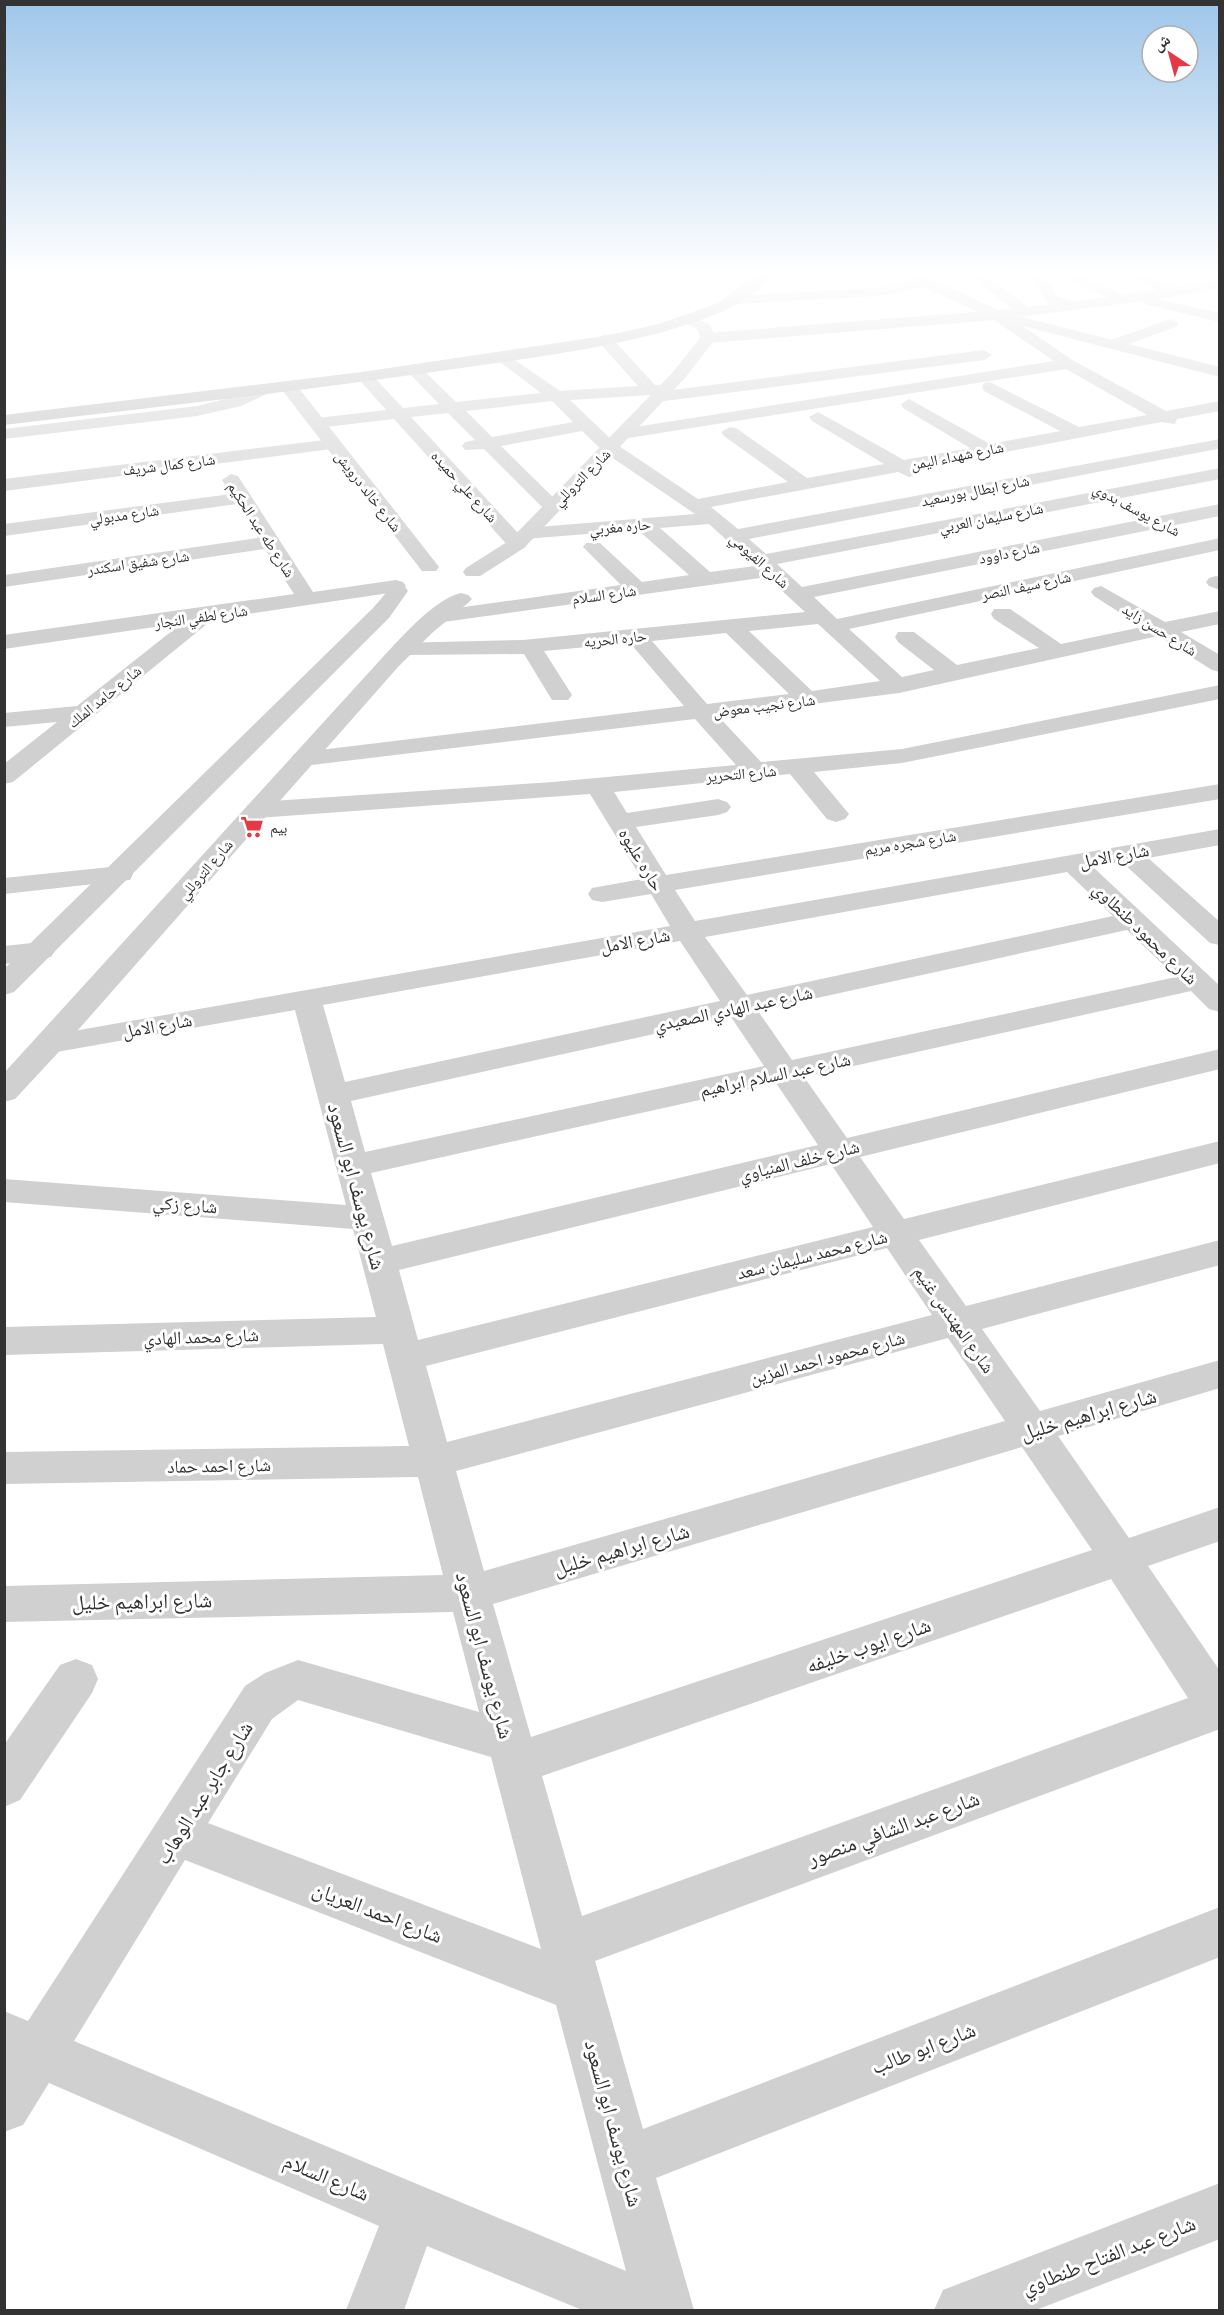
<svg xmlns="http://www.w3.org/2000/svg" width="1224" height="2315" viewBox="0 0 1224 2315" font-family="Barlow,'Noto Naskh Arabic',sans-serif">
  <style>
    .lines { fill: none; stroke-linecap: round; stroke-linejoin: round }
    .minor { fill: #d0d0d0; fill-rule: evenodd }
    .tertiary { fill: #d0d0d0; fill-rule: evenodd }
    .secondary { fill: #bdbdbd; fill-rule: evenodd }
    .labels { text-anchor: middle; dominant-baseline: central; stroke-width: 6; stroke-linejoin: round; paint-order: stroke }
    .far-street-label { font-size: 15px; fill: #333; stroke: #fff }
    .far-poi-label { font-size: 15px; fill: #333; stroke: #fff; text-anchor: start }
    .street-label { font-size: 18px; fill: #333; stroke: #fff }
    .near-street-label { font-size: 21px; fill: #333; stroke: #fff }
  </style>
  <rect width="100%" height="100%" fill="#fff"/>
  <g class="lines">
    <path class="minor" d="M966,271H982L1028,307L1052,304L1048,303L1034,282L1020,271C1044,271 1045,278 1058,297L1075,301L1108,297L1064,278L1066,275L1103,271L1105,274L1103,277L1088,280L1124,295L1158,290L1117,271H1136L1176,287L1220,280V288L1158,299L1220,313V322L1144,304L1142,301L1011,318L1074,361L1166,411L1220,401V411L1177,419L1175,424L1161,422L917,469L915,475L909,477L898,472L711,507L738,529L1220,439V449H1217L749,539L766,554L1220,468V479L777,564L802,587L1220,504V516L814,597L837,619L1220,538V550L849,629L902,677L934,670L898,642L895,637L898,632H914L957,665L1039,648L994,619L991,614L994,609H1010L1061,644L1142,627L1094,596L1091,592L1094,588L1101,586L1165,622L1220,611V624L1181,632L1220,655V672L1212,670L1158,636L899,693L718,716L761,762L902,749L1220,685V699L902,763L814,772L849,814L845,819L836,822L827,819L790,774L614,792L627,813L718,799L727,802L731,807L727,812L718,815L636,827L666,875L1220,784V799L675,890L695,921L1220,829V845L1148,858L1220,922V945L1210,943L1122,862L1093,867L1220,986V1012L1209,1009L1191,991L804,1077L847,1138L1220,1049V1069L860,1157L904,1219L1220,1141V1163L919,1240L966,1306L1220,1240V1265L982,1329L1040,1411L1220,1360V1388L1058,1436L1129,1538L1220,1507V1541L1148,1566L1220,1671V1729L595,1961L643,2129L1220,1907V1957L656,2178L694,2310H582L427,2246L404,2310H346L379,2226L49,2083L23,2125L4,2132V2011L28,2021L245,1686L265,1673L298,1660L479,1712L453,1612L4,1622V1586L443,1575L418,1477L4,1484V1452L409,1446L383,1344L4,1355V1327L376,1317L353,1229L4,1202V1179L346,1205L295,1010L51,1053L40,1051L36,1044L40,1037L51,1035L670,926L651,894L602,902L592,900L588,894L592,888L642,879L590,794L257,818L248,815L244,810L248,805L257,802L553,782L736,765L695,719L303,766L294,764L291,759L294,754L303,752L684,706L630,643L544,651L572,695L568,700H552L524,654L405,655L397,653L394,648L397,643L523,640L805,612L767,577L436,623L428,622L425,617L428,612L436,611L621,585L583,547L586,543H600L642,582L689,575L638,530L524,539L527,544L524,548H510L394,419L317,428L308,423L317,418L386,410L356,376L364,371L370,373L403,408L439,404L405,369L413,364L419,366L456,402L541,393L496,359L494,356L502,351L560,391L638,386L596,339L604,334L610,336L655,385H671L673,390L984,350L992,355L984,360L657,402L651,401L650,395L570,400L616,444L698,499L788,482L724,436L721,432L730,427L736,428L807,478L884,464L812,421L809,417L818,412L904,460L970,448L903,408L901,404L909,399L990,444L1060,431L984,391L982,387L984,383L990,382L1079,427L1147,415L1066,369L622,439L613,434L622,429L1054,361L994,320L708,343L700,338L708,333L1012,309ZM552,401L573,422L492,437L466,411ZM448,413L475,440L465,442L462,446L465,450L484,449L545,510H559L562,506L501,446L582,431L604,452L695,514L526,528L517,532L411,417ZM709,524L755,566L710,572L660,528ZM818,624L880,681L812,691L749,631ZM726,633L789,694L707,704L652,641ZM1067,872L1113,916L747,995L705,937ZM1127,930L1176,977L792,1060L758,1011ZM680,941L720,1001L345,1082L323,1005ZM731,1017L764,1066L365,1152L351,1101ZM776,1083L818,1145L392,1246L371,1173ZM831,1164L873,1227L418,1340L399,1270ZM887,1248L932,1315L447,1442L426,1366ZM948,1338L1005,1421L484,1571L456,1471ZM1022,1447L1092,1550L531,1737L493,1604ZM1111,1579L1188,1698L582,1916L542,1776ZM298,1700L491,1757L541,1949L208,1823L272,1719ZM185,1860L556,2005L626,2271L74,2041Z
      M1171,319L1176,321L1179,324L1176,327L1114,349L1106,344L1108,341Z
      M263,384L269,385L271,389L269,393L241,406L197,416L4,439V429L197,406L229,398Z
      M333,439L339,440L342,444L339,448L4,491V479Z
      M231,474L238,476L313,592L396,580L403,582L406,586L403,590L396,592L213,619L13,782L4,784V764L57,722L4,727V713L77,706L182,623L4,649V635L294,594L265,549L4,587V575L258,538L237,504L4,536V524L231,494L222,480Z
      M1216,576L1220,577V590L1209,586L1206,582L1209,578Z
      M120,866L130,868L133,874L130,880L4,894V878Z
      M41,942L51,945L55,951L51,957L4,964V946Z
      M76,1659L92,1665L98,1679L92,1693L20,1800L4,1807V1745L60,1665Z
      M1220,2183V2239L1036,2310H934L943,2290Z"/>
    <path class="tertiary" d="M899,271H916L1002,312L1220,367V377L992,318L923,287L878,296L736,304L729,300L736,296L878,288L912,280Z
      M689,315L710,325L716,338L685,378L524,548L480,576H466L463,572L466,568L510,540L673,372L700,338L698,330L681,320Z
      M288,381L294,382L436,563L439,567L436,571H422L282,390L280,386Z
      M398,585L405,587L408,591L389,618L14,992L4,995V969L373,608L391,587Z
      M461,593L468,595L472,599L468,603L432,633L398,667L56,1055L15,1099L4,1102V1073L382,658C401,638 434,599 461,593Z"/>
    <path class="secondary" d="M762,271H777C758,296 727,311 698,321C619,348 535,357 454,369C304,391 154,407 4,425V415L362,372L604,336L659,324L718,303Z"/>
  </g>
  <linearGradient id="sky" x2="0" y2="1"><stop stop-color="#9ec6ea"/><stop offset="0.46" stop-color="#fff"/><stop offset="1" stop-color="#fff" stop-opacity="0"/></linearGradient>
  <rect width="1224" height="595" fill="url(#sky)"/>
  <defs>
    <g id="supermarket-bare" transform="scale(1.8)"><path d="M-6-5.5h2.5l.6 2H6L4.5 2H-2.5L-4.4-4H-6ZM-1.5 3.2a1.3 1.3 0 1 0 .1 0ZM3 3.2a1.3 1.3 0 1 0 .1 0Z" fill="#e63946" stroke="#fff" stroke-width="2.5" paint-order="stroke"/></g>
  </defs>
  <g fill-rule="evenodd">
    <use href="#supermarket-bare" x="252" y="827"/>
  </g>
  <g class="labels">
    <g class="far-street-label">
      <text transform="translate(957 455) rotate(-11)">شارع شهداء اليمن</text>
      <text transform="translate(169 464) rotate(-7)">شارع كمال شريف</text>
      <text transform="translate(581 477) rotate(-45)">شارع التروللي</text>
      <text transform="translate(465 486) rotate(48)">شارع علي حميده</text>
      <text transform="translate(975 490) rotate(-11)">شارع ابطال بورسعيد</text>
      <text transform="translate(369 491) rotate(52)">شارع خالد درويش</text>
      <text transform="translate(1137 509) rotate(28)">شارع يوسف بدوي</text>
      <text transform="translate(124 514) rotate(-8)">شارع مدبولي</text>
      <text transform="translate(991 517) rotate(-11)">شارع سليمان العربي</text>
      <text transform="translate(620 526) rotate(-5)">حاره مغربي</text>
      <text transform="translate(262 529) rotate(57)">شارع طه عبد الحكيم</text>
      <text transform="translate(1009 552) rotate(-11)">شارع داوود</text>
      <text transform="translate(760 560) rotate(42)">شارع الفيومي</text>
      <text transform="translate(138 562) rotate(-8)">شارع شفيق اسكندر</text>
      <text transform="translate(1026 585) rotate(-12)">شارع سيف النصر</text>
      <text transform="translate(604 594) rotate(-8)">شارع السلام</text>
      <text transform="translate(201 616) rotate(-8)">شارع لطفي النجار</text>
      <text transform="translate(1160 629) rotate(32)">شارع حسن زايد</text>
      <text transform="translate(615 638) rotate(-6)">حاره الحريه</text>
      <text transform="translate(104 696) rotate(-39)">شارع حامد الملك</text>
      <text transform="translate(764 705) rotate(-7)">شارع نجيب معوض</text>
      <text transform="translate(741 773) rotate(-5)">شارع التحرير</text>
      <text transform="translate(910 842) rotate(-9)">شارع شجره مريم</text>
      <text transform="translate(205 869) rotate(-49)">شارع التروللي</text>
    </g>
    <g class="far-poi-label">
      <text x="270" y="827">بيم</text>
    </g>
    <g class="street-label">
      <text transform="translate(1114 855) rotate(-10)">شارع الامل</text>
      <text transform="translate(642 859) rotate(59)">حاره عليوه</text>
      <text transform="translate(1146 933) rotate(44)">شارع محمود طنطاوي</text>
      <text transform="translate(635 940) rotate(-10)">شارع الامل</text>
      <text transform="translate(733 1008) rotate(-12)">شارع عبد الهادي الصعيدي</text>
      <text transform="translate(157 1025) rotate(-10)">شارع الامل</text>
      <text transform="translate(775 1074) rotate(-12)">شارع عبد السلام ابراهيم</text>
      <text transform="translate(799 1160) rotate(-14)">شارع خلف المنياوي</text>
      <text transform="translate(185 1204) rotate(4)">شارع زكي</text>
      <text transform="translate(812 1254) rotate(-14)">شارع محمد سليمان سعد</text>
      <text transform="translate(955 1319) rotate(55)">شارع المهندس غنيم</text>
      <text transform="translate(201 1336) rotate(-2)">شارع محمد الهادي</text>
      <text transform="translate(827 1357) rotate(-15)">شارع محمود احمد المزين</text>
      <text transform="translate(219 1465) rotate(-1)">شارع احمد حماد</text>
    </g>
    <g class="near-street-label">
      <text transform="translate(358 1186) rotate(75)">شارع يوسف ابو السعود</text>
      <text transform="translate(1088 1413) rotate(-16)">شارع ابراهيم خليل</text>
      <text transform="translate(621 1548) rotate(-16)">شارع ابراهيم خليل</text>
      <text transform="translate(142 1600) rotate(-1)">شارع ابراهيم خليل</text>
      <text transform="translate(868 1644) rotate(-19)">شارع ايوب خليفه</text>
      <text transform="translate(486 1655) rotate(75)">شارع يوسف ابو السعود</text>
      <text transform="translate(203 1792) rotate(-58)">شارع جابر عبد الوهاب</text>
      <text transform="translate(893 1827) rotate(-20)">شارع عبد الشافي منصور</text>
      <text transform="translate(378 1911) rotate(21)">شارع احمد العريان</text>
      <text transform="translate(923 2047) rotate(-21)">شارع ابو طالب</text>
      <text transform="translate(615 2123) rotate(75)">شارع يوسف ابو السعود</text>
      <text transform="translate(327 2176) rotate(23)">شارع السلام</text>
      <text transform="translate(1108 2254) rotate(-21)">شارع عبد الفتاح طنطاوي</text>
    </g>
  </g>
  <rect width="1224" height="2315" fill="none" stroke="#333333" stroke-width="12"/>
  <g transform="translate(1170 54) rotate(324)"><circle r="28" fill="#ffffff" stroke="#adadad" stroke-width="1.5"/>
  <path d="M0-4.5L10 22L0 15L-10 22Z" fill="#e63946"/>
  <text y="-9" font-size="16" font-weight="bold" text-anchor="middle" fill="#333333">ش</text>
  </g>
</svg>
